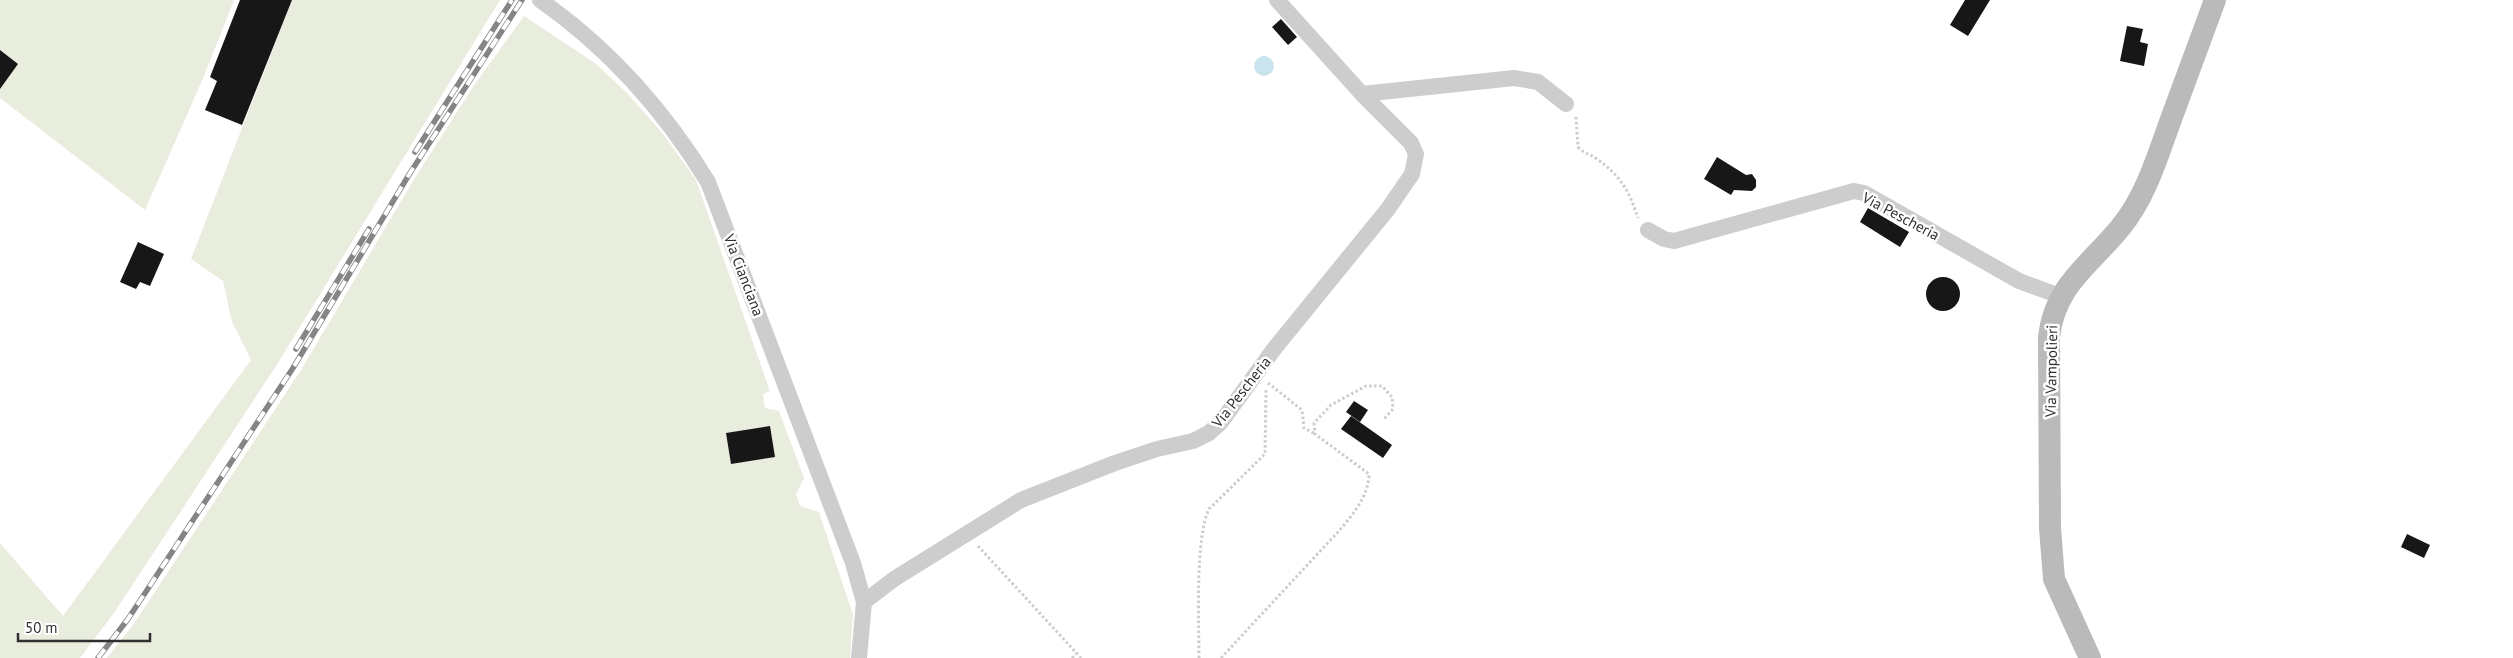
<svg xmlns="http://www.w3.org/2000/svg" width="2513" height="658" viewBox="0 0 2513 658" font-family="'PT Sans',sans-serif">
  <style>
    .green { fill: #e8edde }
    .water { fill: #cae4ed }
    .building { fill: #171717 }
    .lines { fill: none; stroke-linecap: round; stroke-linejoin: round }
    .path { stroke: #cdcdcd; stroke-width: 3; stroke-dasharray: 2.5 2.5; stroke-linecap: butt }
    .street { stroke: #cdcdcd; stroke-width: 16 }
    .secondary { stroke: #bababa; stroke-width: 22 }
    .rail-casing { stroke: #858585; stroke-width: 5.5 }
    .rail { stroke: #fff; stroke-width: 4; stroke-dasharray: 11; stroke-linecap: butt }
    .labels { text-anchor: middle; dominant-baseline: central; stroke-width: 5; stroke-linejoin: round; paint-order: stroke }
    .street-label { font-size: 15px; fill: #303030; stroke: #fff }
  </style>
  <rect width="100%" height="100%" fill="#fff"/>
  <path class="green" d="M0,0H234L204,76L145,210L0,98Z
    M292,0H500L278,363L114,613L80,658H0V543L63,616L251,360L232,322L223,281L191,259Z
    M524,16L595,63L628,94L663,134L696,180L770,391L763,394L765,408L779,411L804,478L796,494L800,506L819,512L853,615L850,658H107L135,622L301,370L416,176L475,84Z"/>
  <path class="water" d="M1254 66a10 10 0 1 1 20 0a10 10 0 1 1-20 0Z"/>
  <path class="building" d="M240,0H292L242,125L205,110L217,81L210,77Z
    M1965,0H1990L1968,36L1950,25Z
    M1281,19L1297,37L1288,45L1272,27Z
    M2127,26L2143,29L2140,42L2148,44L2144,66L2120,61Z
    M0,50L18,64L0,89Z
    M1717,157L1746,175L1752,174L1756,180V187L1752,191L1734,190L1731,195L1704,179Z
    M1868,208L1909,232L1900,247L1860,222Z
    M138,242L164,254L150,286L140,282L136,289L120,282Z
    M1926 294a17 17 0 1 1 34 0a17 17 0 1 1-34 0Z
    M1354,401L1368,410L1360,422L1346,412Z
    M1351,416L1392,445L1383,458L1341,429Z
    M770,426L775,457L731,464L726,433Z
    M2407,534L2430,545L2424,558L2401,547Z"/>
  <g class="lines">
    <path class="path" d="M1576,117L1578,147C1585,154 1590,154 1597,159C1621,176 1629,191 1638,218
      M1268,383L1302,410L1304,428L1315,434
      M978,546L1081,658
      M1072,658L1077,653
      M1199,658C1199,623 1195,538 1209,509L1265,454L1266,390
      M1221,658L1337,533C1351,517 1369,496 1369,474L1315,434L1314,423L1331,405L1366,386H1382L1392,397L1393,409L1383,420"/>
    <path class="street" d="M540,0C610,49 664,110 708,182L853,563L864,602L859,658
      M1362,94L1514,78L1538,82L1566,104
      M1648,230L1664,239L1674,241L1854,191L1864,193L2019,281L2060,296
      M864,602L894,579L1021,500L1115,463L1157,449L1193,441L1209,433L1221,422L1274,349L1388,209L1412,174L1416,154L1411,143L1362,94L1277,0"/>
    <path class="secondary" d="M2090,658L2054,579L2050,528L2049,337C2055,285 2089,266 2120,228C2145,198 2157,158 2170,122C2185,81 2200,41 2215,0"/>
    <g class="rail-casing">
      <path id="rail" d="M415,152L512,0
        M296,349L369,229
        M98,658L128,619L293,368L410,173L522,0"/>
    </g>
    <use href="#rail" class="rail"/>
  </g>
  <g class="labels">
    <g class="street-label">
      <text transform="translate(1901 216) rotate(28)">Via Pescheria</text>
      <text transform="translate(744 275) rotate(69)">Via Cianciana</text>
      <text transform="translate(2051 371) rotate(-89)">Via Vampolieri</text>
      <text transform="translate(1241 392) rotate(-52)">Via Pescheria</text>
    </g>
  </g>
  <path d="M18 633v8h132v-8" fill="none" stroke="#303030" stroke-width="2.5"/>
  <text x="25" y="633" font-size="15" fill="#303030" stroke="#ffffff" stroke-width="4" paint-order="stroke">50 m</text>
</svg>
